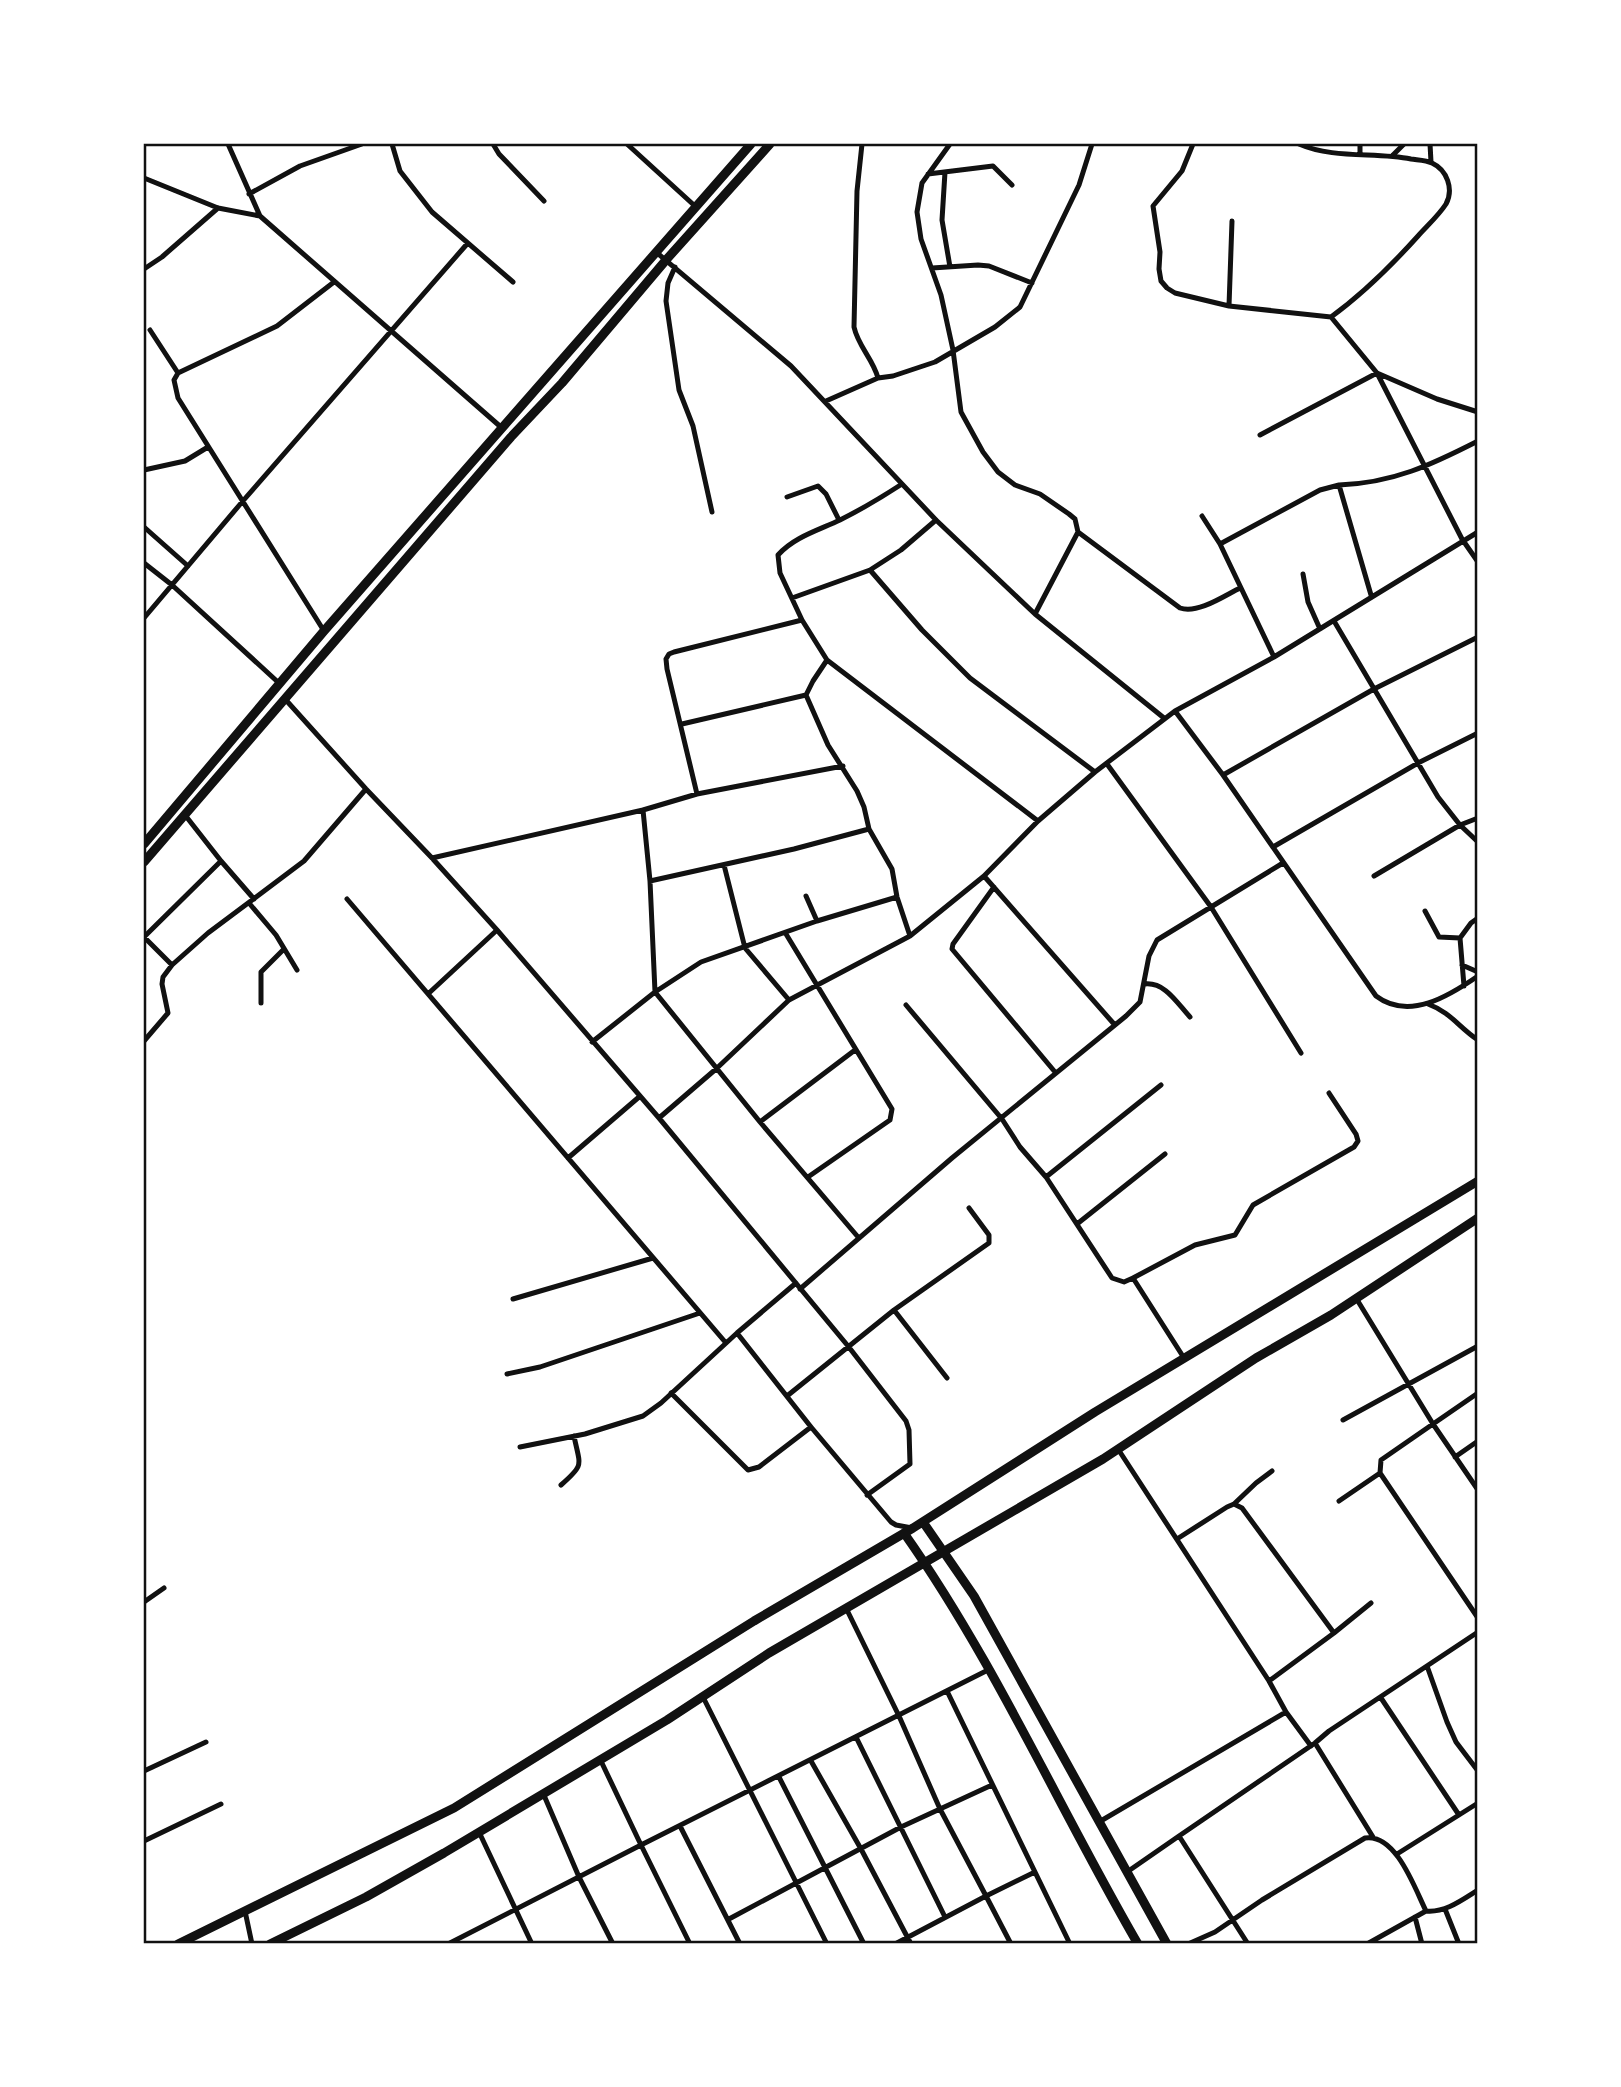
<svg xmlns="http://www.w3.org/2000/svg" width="1621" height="2087" viewBox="0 0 1621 2087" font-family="'Open Sans',sans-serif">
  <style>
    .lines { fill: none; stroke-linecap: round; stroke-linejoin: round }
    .minor { stroke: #111; stroke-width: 5 }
    .primary { stroke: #111; stroke-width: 9 }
    .neatline { fill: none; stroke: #111; stroke-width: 2.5 }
  </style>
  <rect width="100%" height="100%" fill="#fff"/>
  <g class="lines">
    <path class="minor" d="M228,144L260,216
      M392,144L400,171L432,212L513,282
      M493,144L499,154L544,201
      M627,144L696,207
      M950,144L922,183L917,212L921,239L941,295L953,350L961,412L983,452L998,472L1015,485L1040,494L1069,514L1075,519L1078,532
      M1193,144L1182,171L1153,206L1160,252L1159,269L1161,281L1167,288L1175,293L1229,306L1331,317C1364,293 1391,266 1418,236C1427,226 1439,215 1446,204C1454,189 1447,170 1432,163C1426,160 1417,160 1411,159C1375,152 1333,159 1299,144
      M1360,144V154
      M1430,144L1431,162
      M1393,155L1404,144
      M945,172L942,220L950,267
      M928,174L993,166L1012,185
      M144,178L218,208L260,216L502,428
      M249,194L300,166L362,144
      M656,252L791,366L936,520L1035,614L1164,718
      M675,267L668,283L666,301L679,390L693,426L712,512
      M932,268L978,265L989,266L1032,283
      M144,269L162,257L218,208
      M1229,306L1232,221
      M1331,317L1377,373L1462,539L1478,562
      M150,330L178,373
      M878,378L893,376L935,362L995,327L1020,307L1079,185L1092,144
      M826,401L878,378C873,359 858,346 854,327L857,191L862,144
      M1260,435L1377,373L1437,399L1478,412
      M144,470L185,461L208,447
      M1339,485C1393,483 1431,465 1478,441
      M787,497L818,486L826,494L839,520
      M1202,516L1220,544
      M936,520L901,550L870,570L922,630L970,678L1095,772
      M144,527L188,566
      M144,563L172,585L280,684
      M1303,574L1308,602L1320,629
      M792,598L870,570
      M1035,614L1078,532L1180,608C1198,614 1224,596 1240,588
      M144,618L242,502L467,244
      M802,620L780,573L778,555C794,537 819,530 840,520C862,509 882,497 902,484
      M1334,621L1438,797L1460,825L1478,842
      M324,631L178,398L174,380L178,373L277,326L334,282
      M1274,657L1220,544L1320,490L1339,485L1371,595
      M285,699L366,789L432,858L497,930L659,1118L848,1346L906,1421L909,1430L910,1464L867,1495
      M1175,711L1223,775L1376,996C1409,1021 1449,996 1478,976
      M682,724L806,695L813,681L827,660
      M1107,764L1211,907L1301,1053
      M1223,775L1374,689L1478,637
      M697,794L667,669L666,659L669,654L674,652L802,620L827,660L1038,821L1095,772L1175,711L1274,657L1478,532
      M643,810L697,794L843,766
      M1273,847L1418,763L1478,733
      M432,858L643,810L650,881L655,992L760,1122L858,1237
      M221,861L254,899
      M724,865L745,948L789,1000
      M984,876L1114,1024
      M1374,876L1460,825L1478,818
      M650,881L794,849L869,829
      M994,887L953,944L952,949L1055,1072
      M806,896L817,921
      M347,899L726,1343
      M249,903L276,935L297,970
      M1425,911L1439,937L1460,938
      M786,934L892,1109L890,1120L808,1177
      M910,936L984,876L1038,821
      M144,937L221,861L185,815
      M144,937L172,965
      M1462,965L1478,972
      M1145,984C1165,982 1177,1003 1190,1017
      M1464,986L1460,938L1471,923L1478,918
      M429,993L497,930
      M261,1003V972L283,950
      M1428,1004C1452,1013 1458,1027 1478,1040
      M906,1005L1002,1119L1020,1147L1046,1177L1112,1278L1124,1282L1133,1278L1184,1358
      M144,1041L168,1013L162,984L163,977L172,965L208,933L304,861L366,789
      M592,1042L655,992L701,962L817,921L897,897
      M659,1118L716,1069L789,1000L910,936L897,897L892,869L869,829L864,807L857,791L828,745L806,695
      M760,1122L855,1050
      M568,1158L639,1097
      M1046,1177L1161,1085
      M1077,1224L1165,1154
      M1133,1278L1195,1245L1235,1235L1253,1205L1354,1147L1358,1141L1356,1134L1329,1093
      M800,1289L952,1158L1126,1016L1140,1002L1149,956L1157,940L1283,863
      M1356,1298L1433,1424L1478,1393
      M513,1299L653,1258
      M894,1310L947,1378
      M737,1333L811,1427L891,1522L896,1525L912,1528
      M507,1374L540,1367L700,1313
      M671,1393L748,1470L759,1467L811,1427
      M787,1396L894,1310L989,1243V1235L969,1208
      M1343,1420L1478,1346
      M520,1447L585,1434L643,1416L661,1403L737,1333L796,1283
      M1118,1449L1269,1681L1286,1712L1311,1746
      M1455,1457L1478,1441
      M561,1485C585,1464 580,1466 574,1436
      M1478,1490L1433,1424L1381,1460L1380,1473L1478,1618
      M1339,1501L1380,1473
      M1234,1504L1256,1483L1272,1471
      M1177,1539L1227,1507L1234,1504L1242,1508L1334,1633L1269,1681
      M144,1602L164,1588
      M846,1608L899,1716L940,1809L986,1896L895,1944
      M1334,1633L1371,1603
      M1427,1666L1447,1722L1456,1742L1478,1771
      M947,1691L1070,1944
      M703,1697L827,1944
      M1381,1698L1459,1815
      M856,1737L945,1917
      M1315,1743L1373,1837
      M600,1759L641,1845L988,1670
      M811,1761L861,1849L911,1944
      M144,1771L206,1742
      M779,1777L864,1944
      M543,1793L579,1877L613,1944
      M1099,1822L1286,1712
      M680,1826L740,1944
      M479,1832L532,1944
      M1179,1836L1315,1743L1329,1731L1478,1632
      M144,1841L221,1804
      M1397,1854L1478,1803
      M1127,1872L1179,1836L1248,1944
      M1445,1909L1459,1944
      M245,1911L252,1944
      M1415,1917L1422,1944
      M729,1919L901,1827L992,1785
      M448,1944L641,1845L690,1944
      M1011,1944L986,1896L1035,1872
      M1188,1944L1215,1932L1262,1900L1365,1838C1396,1833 1415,1889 1426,1911C1445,1913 1462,1900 1478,1890
      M1367,1944L1426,1911"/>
    <path class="primary" d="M144,844L324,631L751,144
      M144,862L511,437L562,383L666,260L770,144
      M923,1522L974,1596L1167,1944
      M904,1533C995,1662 1059,1808 1138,1944
      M178,1944L454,1808L754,1621L913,1528L1095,1412L1478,1181
      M270,1944L366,1897L444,1853L667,1720L769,1653L1103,1459L1256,1358L1331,1315L1478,1218"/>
  </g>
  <rect width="1621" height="2087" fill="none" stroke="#ffffff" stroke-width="290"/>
  <rect x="145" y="145" width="1331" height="1797" class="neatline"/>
</svg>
